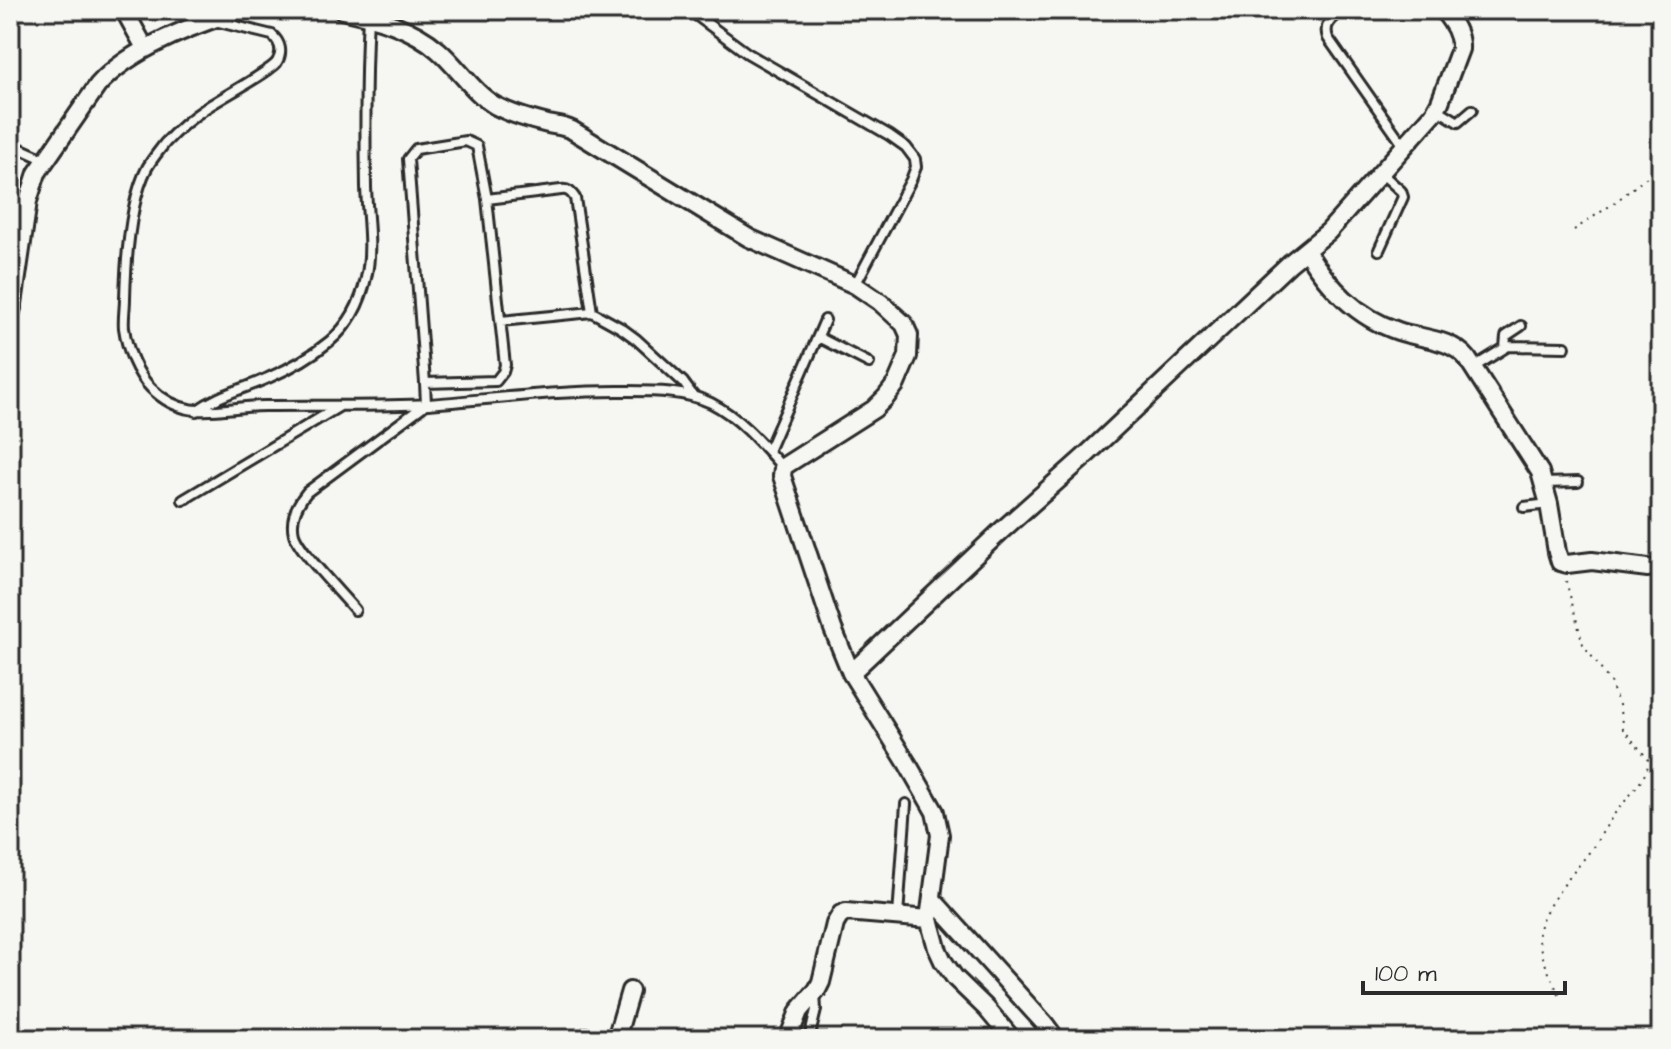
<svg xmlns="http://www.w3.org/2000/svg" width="1671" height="1049" viewBox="0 0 1671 1049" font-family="'Architects Daughter',sans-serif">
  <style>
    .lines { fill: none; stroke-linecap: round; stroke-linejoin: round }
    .lane-casing { stroke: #2b2b2b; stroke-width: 14 }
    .street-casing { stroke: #2b2b2b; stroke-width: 22 }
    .path { stroke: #2b2b2b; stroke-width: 2; stroke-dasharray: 2 6; stroke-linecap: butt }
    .lane { stroke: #f6f6f2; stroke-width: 8 }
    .street { stroke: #f6f6f2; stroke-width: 16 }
  </style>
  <rect width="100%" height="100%" fill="#f6f6f2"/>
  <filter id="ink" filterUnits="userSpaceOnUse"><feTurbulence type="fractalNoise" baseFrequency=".0125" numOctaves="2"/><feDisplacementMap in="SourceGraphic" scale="16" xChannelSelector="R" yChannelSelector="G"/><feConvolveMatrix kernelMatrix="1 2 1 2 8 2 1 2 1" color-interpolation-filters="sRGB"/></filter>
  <g filter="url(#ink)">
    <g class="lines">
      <g class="lane-casing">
        <path id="lane" d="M689,10L747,53L889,135L906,147L915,159L916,167L911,180L855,285
          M1342,10C1332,19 1323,24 1328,38L1404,146
          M215,21L272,35C280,42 283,52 277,62C271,71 219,99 206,108C191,118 177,130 165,143C159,151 152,159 147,168C130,201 126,260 125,298C125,308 123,319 124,328C127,349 136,373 151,388C187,424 222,406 265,406C320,405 374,407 429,404C495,399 561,390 628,391C655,391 686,391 711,403C739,417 762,444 783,468
          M1437,109L1458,122L1472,110
          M466,141L477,146L487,199L505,365L503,372L496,381L425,383L408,159L416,149Z
          M10,144L46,160
          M487,199L561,190C568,189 571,192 575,198L592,312
          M1379,250L1403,197L1401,191L1381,173
          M501,321L592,312L621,328L636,339L683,382L694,397
          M818,337L869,363
          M1505,348L1506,336L1521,326
          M1474,367L1508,346L1565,347
          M196,411C219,394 242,390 268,378C289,369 313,355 330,341C349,325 361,302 366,278C373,249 367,217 366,187C365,130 365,73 368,16
          M768,451L825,320
          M1544,483L1578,482
          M183,500L340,406
          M1524,507L1549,504
          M355,610C341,593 300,552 294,534C290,518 297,504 307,492L426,404L425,383
          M898,916L906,804
          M586,1033L598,1039
          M809,1039L816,1010L815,993"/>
      </g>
      <g class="street-casing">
        <path id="street" d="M124,10L145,48
          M342,10C376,18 412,27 438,50C458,67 473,93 496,106C511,114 532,120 548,124C557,126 563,126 572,130L749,238L855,285L880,302L904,324L909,335L908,356L896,384L886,397L874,409L786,465L783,468L782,476L833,629L851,673L907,763L935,812L940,835L929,919L937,948L943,961L955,978L986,1008L1012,1039
          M1306,251C1329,287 1356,317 1398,331C1421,339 1450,338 1467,358L1540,472L1549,504L1557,552L1560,562L1567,564L1592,561L1648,568
          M10,315L13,304L28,201L37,173L98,85C131,48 194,25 240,10
          M851,673L1001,531L1083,458L1290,263L1328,232L1434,113L1440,102L1460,49C1461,33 1452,22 1443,10
          M933,900L1044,1023L1056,1039
          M10,1025L14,1039
          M616,1039L630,991
          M788,1039L799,1011L817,990L821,982L835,924L841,914L846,912L929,919"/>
      </g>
      <path class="path" d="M1574,230L1614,203L1661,166
        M1559,995C1551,976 1537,952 1539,930C1542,907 1579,867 1593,847C1600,837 1606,826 1613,816C1623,801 1651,777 1648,759L1623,729L1619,705L1610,682L1583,644L1566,581"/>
      <use href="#lane" class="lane"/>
      <use href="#street" class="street"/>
    </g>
  </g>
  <rect width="1671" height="1049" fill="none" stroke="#f6f6f2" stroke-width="40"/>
  <rect x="20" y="20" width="1631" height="1009" fill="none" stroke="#2b2b2b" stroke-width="3" filter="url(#ink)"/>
  <path d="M1363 981v12h202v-12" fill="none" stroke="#2b2b2b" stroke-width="4"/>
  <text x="1375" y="981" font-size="24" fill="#2b2b2b" stroke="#f6f6f2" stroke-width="6" paint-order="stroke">100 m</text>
</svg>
